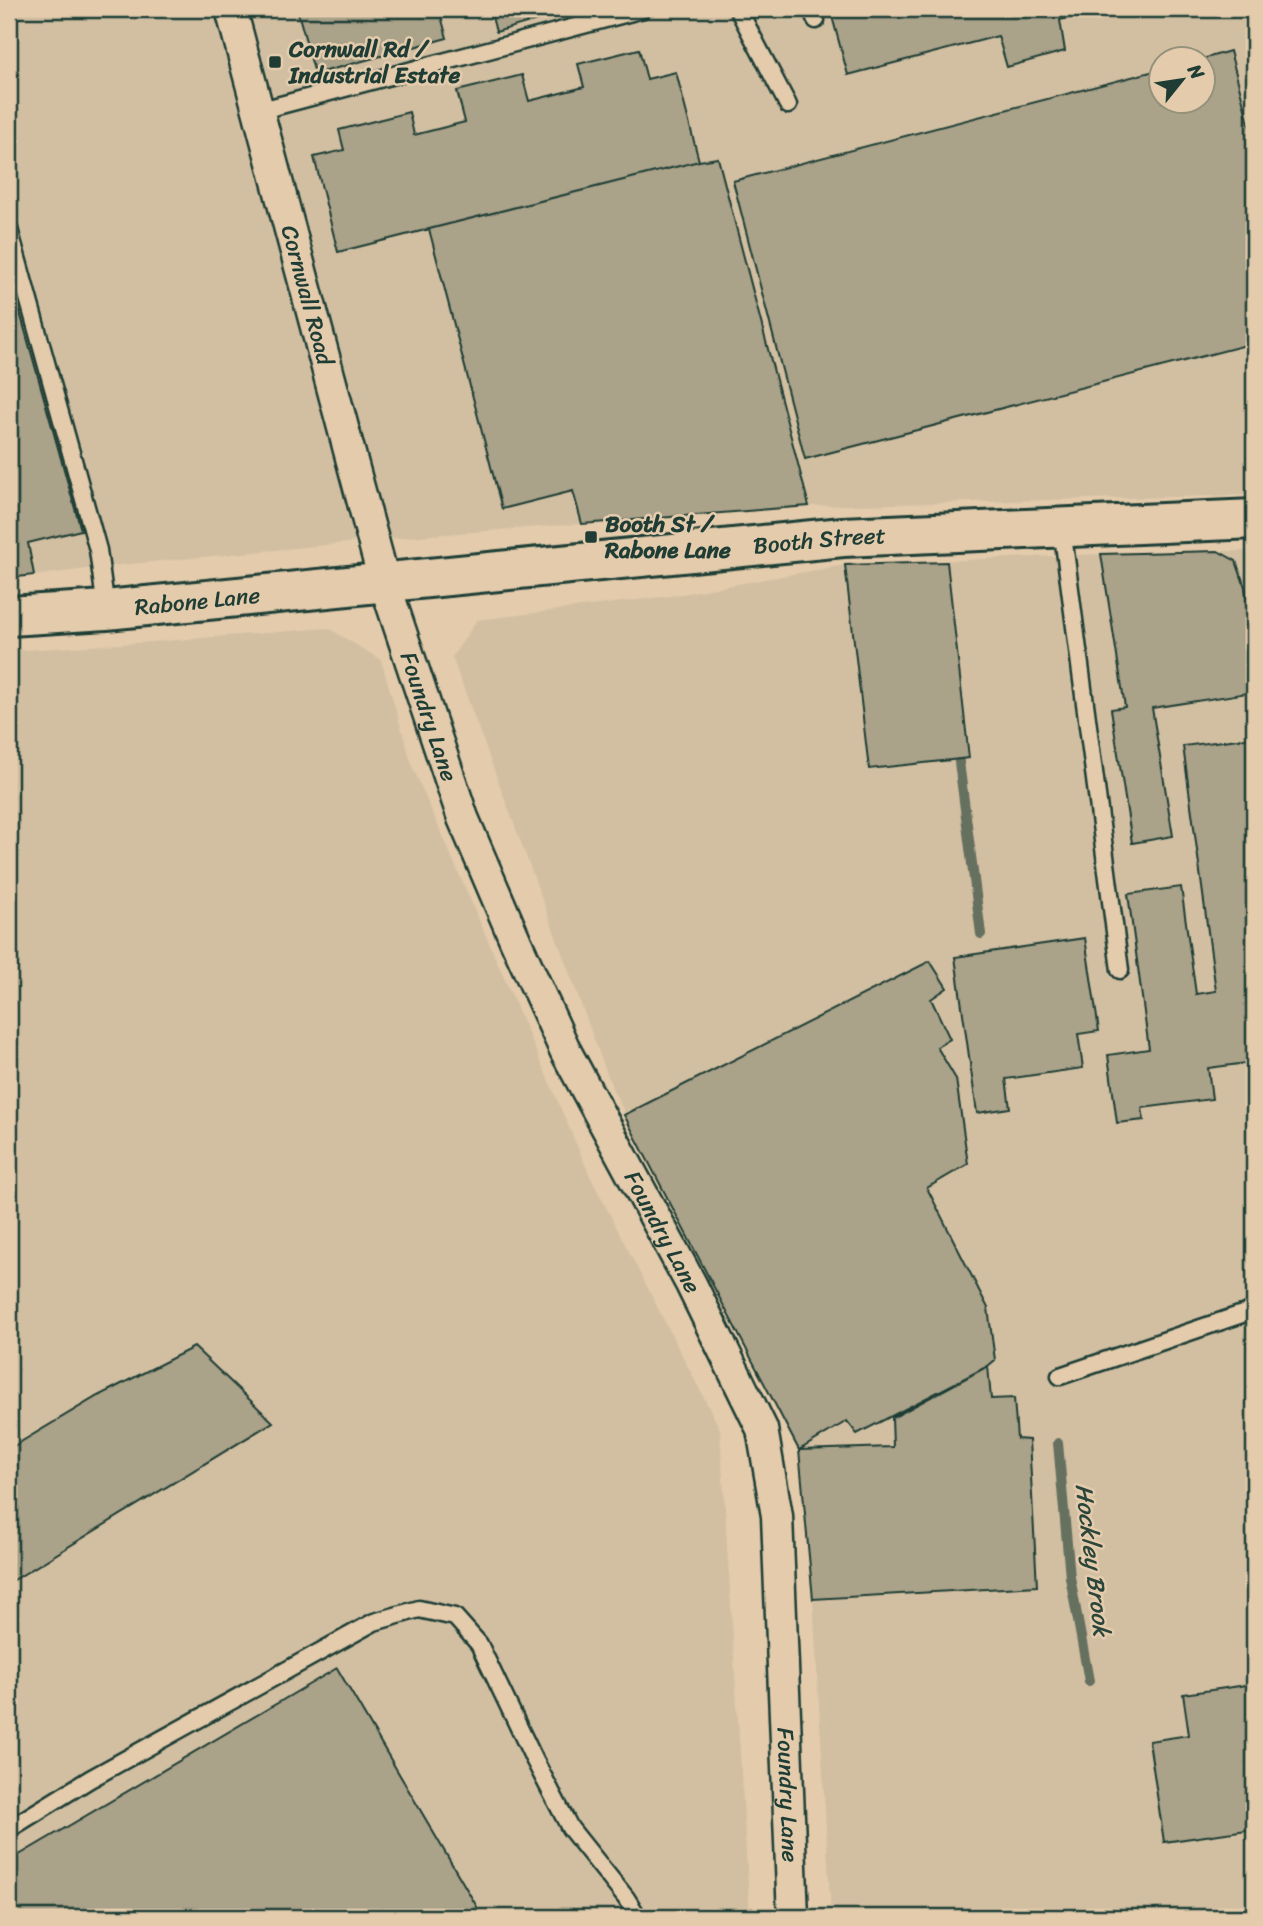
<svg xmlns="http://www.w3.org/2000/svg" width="1263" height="1926" viewBox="0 0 1263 1926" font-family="Sriracha,sans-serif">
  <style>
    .built { fill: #d2bfa2; fill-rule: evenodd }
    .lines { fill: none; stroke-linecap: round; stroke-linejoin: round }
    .stream { stroke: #656f5f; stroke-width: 10 }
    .building { fill: #aaa289; stroke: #1f3d34; stroke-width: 2 }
    .service-casing { stroke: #1f3d34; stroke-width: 21 }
    .minor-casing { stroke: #1f3d34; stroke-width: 35 }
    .secondary-casing { stroke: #1f3d34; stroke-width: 44 }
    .service { stroke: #e3cbac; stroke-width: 16 }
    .minor { stroke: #e3cbac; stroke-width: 30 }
    .secondary { stroke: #e3cbac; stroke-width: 38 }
    .poi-dot { fill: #1f3d34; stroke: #e3cbac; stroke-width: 2.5 }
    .labels { text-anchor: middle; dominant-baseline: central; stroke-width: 5; stroke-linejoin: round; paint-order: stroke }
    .poi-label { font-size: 23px; font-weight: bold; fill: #1f3d34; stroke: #e3cbac; text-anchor: start }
    .street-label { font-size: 23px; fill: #1f3d34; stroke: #e3cbac }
    .water-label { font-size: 24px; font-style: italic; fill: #2b453b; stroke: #e3cbac }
  </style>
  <rect width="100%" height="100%" fill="#e3cbac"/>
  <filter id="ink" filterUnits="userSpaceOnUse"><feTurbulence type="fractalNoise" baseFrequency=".0143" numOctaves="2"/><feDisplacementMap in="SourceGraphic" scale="14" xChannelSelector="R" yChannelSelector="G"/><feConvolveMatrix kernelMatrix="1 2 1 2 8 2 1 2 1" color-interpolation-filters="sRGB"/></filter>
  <g filter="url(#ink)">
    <path class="built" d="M9,9H1254V495L809,506L408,537L110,566L9,579ZM1162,60H1204V102H1162Z
      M1218,551H1254V1917H831L813,1599L799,1450L613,1090L452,657L477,620L670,596L845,565L1101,554Z
      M328,628L381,660L413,768L591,1178L720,1429L750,1917H9V651L152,642Z"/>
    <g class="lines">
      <path class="stream" d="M959,762L981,934
        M1058,1443L1070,1577L1089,1681"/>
    </g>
    <path class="building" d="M297,9H439L447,38L315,74Z
      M490,9H574L496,32Z
      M830,9H1109L1060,20L1065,51L1007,67L998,36L848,75Z
      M639,49L647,79L676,72L699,161L338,252L314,157L344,150L339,130L409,112L414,135L465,122L457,91L522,75L529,101L584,87L578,64Z
      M1230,51L1254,143V343L805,459L733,181L1162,69V102H1204V60H1199Z
      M718,158L809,506L582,524L573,491L502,509L429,229L699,161Z
      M12,284L81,530L28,543L34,575L9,578V285Z
      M1218,551L1236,561L1245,587L1254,647V692L1152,708L1173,836L1132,843L1111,709L1125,707L1101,554Z
      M947,562L969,758L869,769L845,565Z
      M1254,737V1062L1208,1068L1212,1099L1142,1108L1144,1120L1117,1123L1108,1055L1149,1049L1128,894L1181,887L1196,994L1216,991L1183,746Z
      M1085,938L1099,1031L1078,1034L1083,1068L1006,1079L1010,1108L977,1113L955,957Z
      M930,961L947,988L931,999L950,1039L937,1047L956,1079L968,1164L927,1188L988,1308L995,1360L988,1366L857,1434L847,1421L799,1450L624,1115Z
      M194,1347L273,1422L9,1583V1449L96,1397Z
      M988,1366L991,1399L1014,1398L1017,1439L1029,1440L1037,1586L813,1599L799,1450L893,1447L892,1418Z
      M337,1668L483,1917H9V1861Z
      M1254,1684V1829L1164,1842L1149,1741L1189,1735L1183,1694Z"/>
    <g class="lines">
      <g class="service-casing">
        <path id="service" d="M738,9L788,105
          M811,9L816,20
          M258,111L643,9
          M9,229L98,550L106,609
          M1062,528L1120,970
          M1060,1376L1254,1310
          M9,1829L90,1779L374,1622L419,1609L455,1617L479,1644L535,1761L570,1828L626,1898L638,1917"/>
      </g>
      <g class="minor-casing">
        <g id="minor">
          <path id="s1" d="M231,9L384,581L463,818L516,942L566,1052L691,1284L762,1429L777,1516L793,1917"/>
        </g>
      </g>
      <g class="secondary-casing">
        <g id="secondary">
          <path id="s2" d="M9,616L106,610L843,537L1254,519"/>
        </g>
      </g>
      <use href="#service" class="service"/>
      <use href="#minor" class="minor"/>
      <use href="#secondary" class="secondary"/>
    </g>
  </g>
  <g class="poi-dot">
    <rect x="268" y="55" width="14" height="14" rx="3.5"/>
    <rect x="584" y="530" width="14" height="14" rx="3.5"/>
  </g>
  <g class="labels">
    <g class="poi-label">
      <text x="289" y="49">Cornwall Rd /<tspan x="289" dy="26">Industrial Estate</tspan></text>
      <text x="605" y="524">Booth St /<tspan x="605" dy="26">Rabone Lane</tspan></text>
    </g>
    <g class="street-label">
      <text stroke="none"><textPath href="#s1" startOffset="296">Cornwall Road</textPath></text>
      <text stroke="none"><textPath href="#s2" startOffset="814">Booth Street</textPath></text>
      <text stroke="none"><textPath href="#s2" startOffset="189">Rabone Lane</textPath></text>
      <text stroke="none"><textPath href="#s1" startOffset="735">Foundry Lane</textPath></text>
      <text stroke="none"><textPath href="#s1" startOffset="1302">Foundry Lane</textPath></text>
      <text stroke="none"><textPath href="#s1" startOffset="1890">Foundry Lane</textPath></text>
    </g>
    <g class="water-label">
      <text transform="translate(1093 1560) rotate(83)">Hockley Brook</text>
    </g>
  </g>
  <rect width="1263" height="1926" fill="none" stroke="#e3cbac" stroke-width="35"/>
  <rect x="18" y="18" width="1228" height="1891" fill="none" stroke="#1f3d34" stroke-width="2.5" filter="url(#ink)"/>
  <g transform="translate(1182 80) rotate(60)"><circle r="33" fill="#e3cbac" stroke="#95927c" stroke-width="2"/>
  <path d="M0-5L12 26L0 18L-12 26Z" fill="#1f3d34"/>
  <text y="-10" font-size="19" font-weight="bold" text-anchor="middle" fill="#1f3d34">N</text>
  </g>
</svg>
